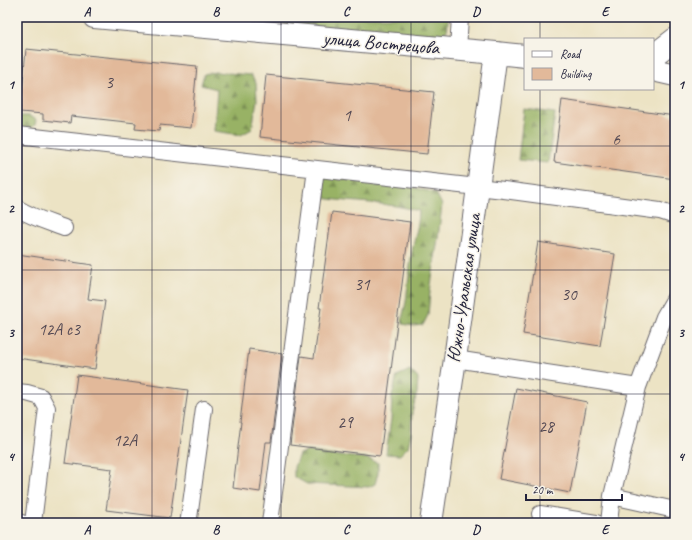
<svg xmlns="http://www.w3.org/2000/svg" width="692" height="540" viewBox="0 0 692 540" font-family="Caveat,sans-serif">
  <style>
    .forest { fill: url(#forest-firs); stroke: #5d6a50 }
    .building { fill: #e2b99a }
    .lines { fill: none; stroke-linecap: round; stroke-linejoin: round }
    .service-casing { stroke: #69666b; stroke-width: 18 }
    .tertiary-casing { stroke: #69666b; stroke-width: 24 }
    .secondary-casing { stroke: #69666b; stroke-width: 24 }
    .service { stroke: #fff; stroke-width: 16 }
    .tertiary { stroke: #fff; stroke-width: 22 }
    .secondary { stroke: #fff; stroke-width: 22 }
    .grid { fill: none; stroke: #22223b; stroke-width: 1; stroke-opacity: 0.55 }
    .labels { text-anchor: middle; dominant-baseline: central; stroke-width: 3; stroke-linejoin: round; paint-order: stroke }
    .number-label { font-size: 17px; fill: #524853 }
    .street-label { font-size: 19px; fill: #22223b; stroke: #f7f3e8 }
    .neatline { fill: none; stroke: #22223b; stroke-width: 1.5 }
    .grid-label { font-size: 13px; text-anchor: middle; font-weight: bold; fill: #22223b }
  </style>
  <defs>
    <pattern id="forest-firs" width="22" height="20" patternUnits="userSpaceOnUse"><rect width="22" height="20" fill="#98b265"/><path d="M5 1l3.5 6h-7zM16 11l3.5 6h-7z" fill="#7c9054"/></pattern>
  </defs>
  <rect width="100%" height="100%" fill="#f7f3e8"/>
  <filter id="ink" filterUnits="userSpaceOnUse"><feTurbulence type="fractalNoise" baseFrequency=".025" numOctaves="2"/><feDisplacementMap in="SourceGraphic" scale="8" xChannelSelector="R" yChannelSelector="G"/><feConvolveMatrix kernelMatrix="1 2 1 2 8 2 1 2 1" color-interpolation-filters="sRGB"/></filter>
  <filter id="wash" filterUnits="userSpaceOnUse"><feTurbulence type="fractalNoise" baseFrequency=".012" numOctaves="4" result="noise"/><feDisplacementMap in="SourceGraphic" scale="16" xChannelSelector="R" yChannelSelector="G"/><feGaussianBlur stdDeviation="0.9" result="paint"/><feColorMatrix in="noise" values="0 0 0 0 0 0 0 0 0 0 0 0 0 0 0 0 0 1.4 0 .05"/><feComposite in="paint" operator="in"/></filter>
  <g filter="url(#wash)">
    <rect width="100%" height="100%" fill="#ece3c4"/>
    <path class="forest" d="M218,17H448C448,21 448,27 447,30C441,41 417,37 406,37Z
      M216,72L251,75L256,83L257,100L252,129L241,135L214,131L217,89L201,85L204,74Z
      M524,109L555,113L548,163L518,160Z
      M17,116H29L36,120L35,125L28,131L17,130Z
      M324,177L416,188L436,193L442,205L438,238L430,292L428,315L423,325L413,326L403,324L402,319L406,302L411,258L413,246L418,224L419,211C387,202 354,203 322,198L319,186Z
      M410,370L418,378L417,393L412,412L411,434L408,447L400,455L386,454L391,419L392,396L397,376Z
      M309,451L329,455L366,458L378,463V473L375,484L369,487L307,484L294,477V467L299,454Z"/>
    <g id="blocks">
      <path class="building" d="M26,49L197,66L191,128L160,125L159,131L135,129L136,123L71,116L70,123L43,120V114L20,112Z
        M266,75L434,92L427,154L260,137Z
        M562,100L675,116V179L554,162Z
        M332,212L410,222L380,456L290,445L301,356L314,358L321,308H319Z
        M538,242L615,254L600,346L523,334Z
        M17,254L93,265L88,299L105,301L95,369L17,358Z
        M249,349L282,354L271,442H266L260,492L233,488L241,422H240Z
        M77,375L188,390L170,518L106,510L112,469L65,463Z
        M516,388L587,402L570,493L499,479Z"/>
    </g>
  </g>
  <g filter="url(#ink)">
    <use href="#blocks" fill-opacity="0" stroke="#69666b" stroke-width="1"/>
    <g class="lines">
      <g class="service-casing">
        <path id="service" d="M458,50L460,17
          M17,135L504,190L660,211L675,216
          M17,208C31,217 48,222 64,228
          M455,359L638,387
          M17,392L27,393L41,397L47,408L33,523
          M612,496L675,510
          M540,514L596,523
          M17,522L22,523
          M188,523L189,518L204,409
          M270,523L316,169
          M609,523L612,496L638,387L664,317L675,298"/>
      </g>
      <g class="tertiary-casing">
        <path id="tertiary" d="M94,17L496,53"/>
      </g>
      <g class="secondary-casing">
        <path id="secondary" d="M653,56L675,39
          M653,70L675,75
          M431,523L455,359L496,53L525,56"/>
      </g>
      <use href="#service" class="service"/>
      <use href="#tertiary" class="tertiary"/>
      <use href="#secondary" class="secondary"/>
    </g>
  </g>
  <path class="grid" d="M152,17V523M281,17V523M411,17V523M540,17V39M540,89V523M17,146H675M17,270H675M17,394H675"/>
  <g class="labels">
    <g class="number-label">
      <text x="109" y="82">3</text>
      <text x="347" y="115">1</text>
      <text x="616" y="139">6</text>
      <text x="362" y="284">31</text>
      <text x="569" y="294">30</text>
      <text x="59" y="329">12А с3</text>
      <text x="345" y="422">29</text>
      <text x="546" y="426">28</text>
      <text x="125" y="440">12А</text>
    </g>
    <g class="street-label">
      <text transform="translate(381 43) rotate(5)">улица Вострецова</text>
      <text transform="translate(464 288) rotate(-82)">Южно-Уральская улица</text>
    </g>
  </g>
  <rect width="692" height="540" fill="none" stroke="#f7f3e8" stroke-width="44"/>
  <rect x="524" y="38" width="130" height="52" fill="#f7f3e8" stroke="#a29fa3"/>
  <rect x="532" y="51" width="20" height="6" fill="#ffffff" stroke="#a29fa3"/>
  <text x="560" y="58" font-size="12" fill="#22223b">Road</text>
  <rect x="532" y="68" width="20" height="12" fill="#e2b99a" stroke="#a29fa3"/>
  <text x="560" y="78" font-size="12" fill="#22223b">Building</text>
  <path d="M526 494v6h96v-6" fill="none" stroke="#22223b" stroke-width="2"/>
  <text x="532" y="494" font-size="12" fill="#22223b" stroke="#f7f3e8" stroke-width="3" paint-order="stroke">20 m</text>
  <rect x="22" y="22" width="648" height="496" class="neatline"/>
  <g class="grid-label">
    <text x="87" y="16">A</text>
    <text x="216" y="16">B</text>
    <text x="346" y="16">C</text>
    <text x="476" y="16">D</text>
    <text x="605" y="16">E</text>
    <text x="11" y="89">1</text>
    <text x="681" y="89">1</text>
    <text x="11" y="213">2</text>
    <text x="681" y="213">2</text>
    <text x="11" y="337">3</text>
    <text x="681" y="337">3</text>
    <text x="11" y="461">4</text>
    <text x="681" y="461">4</text>
    <text x="87" y="534">A</text>
    <text x="216" y="534">B</text>
    <text x="346" y="534">C</text>
    <text x="476" y="534">D</text>
    <text x="605" y="534">E</text>
  </g>
</svg>
